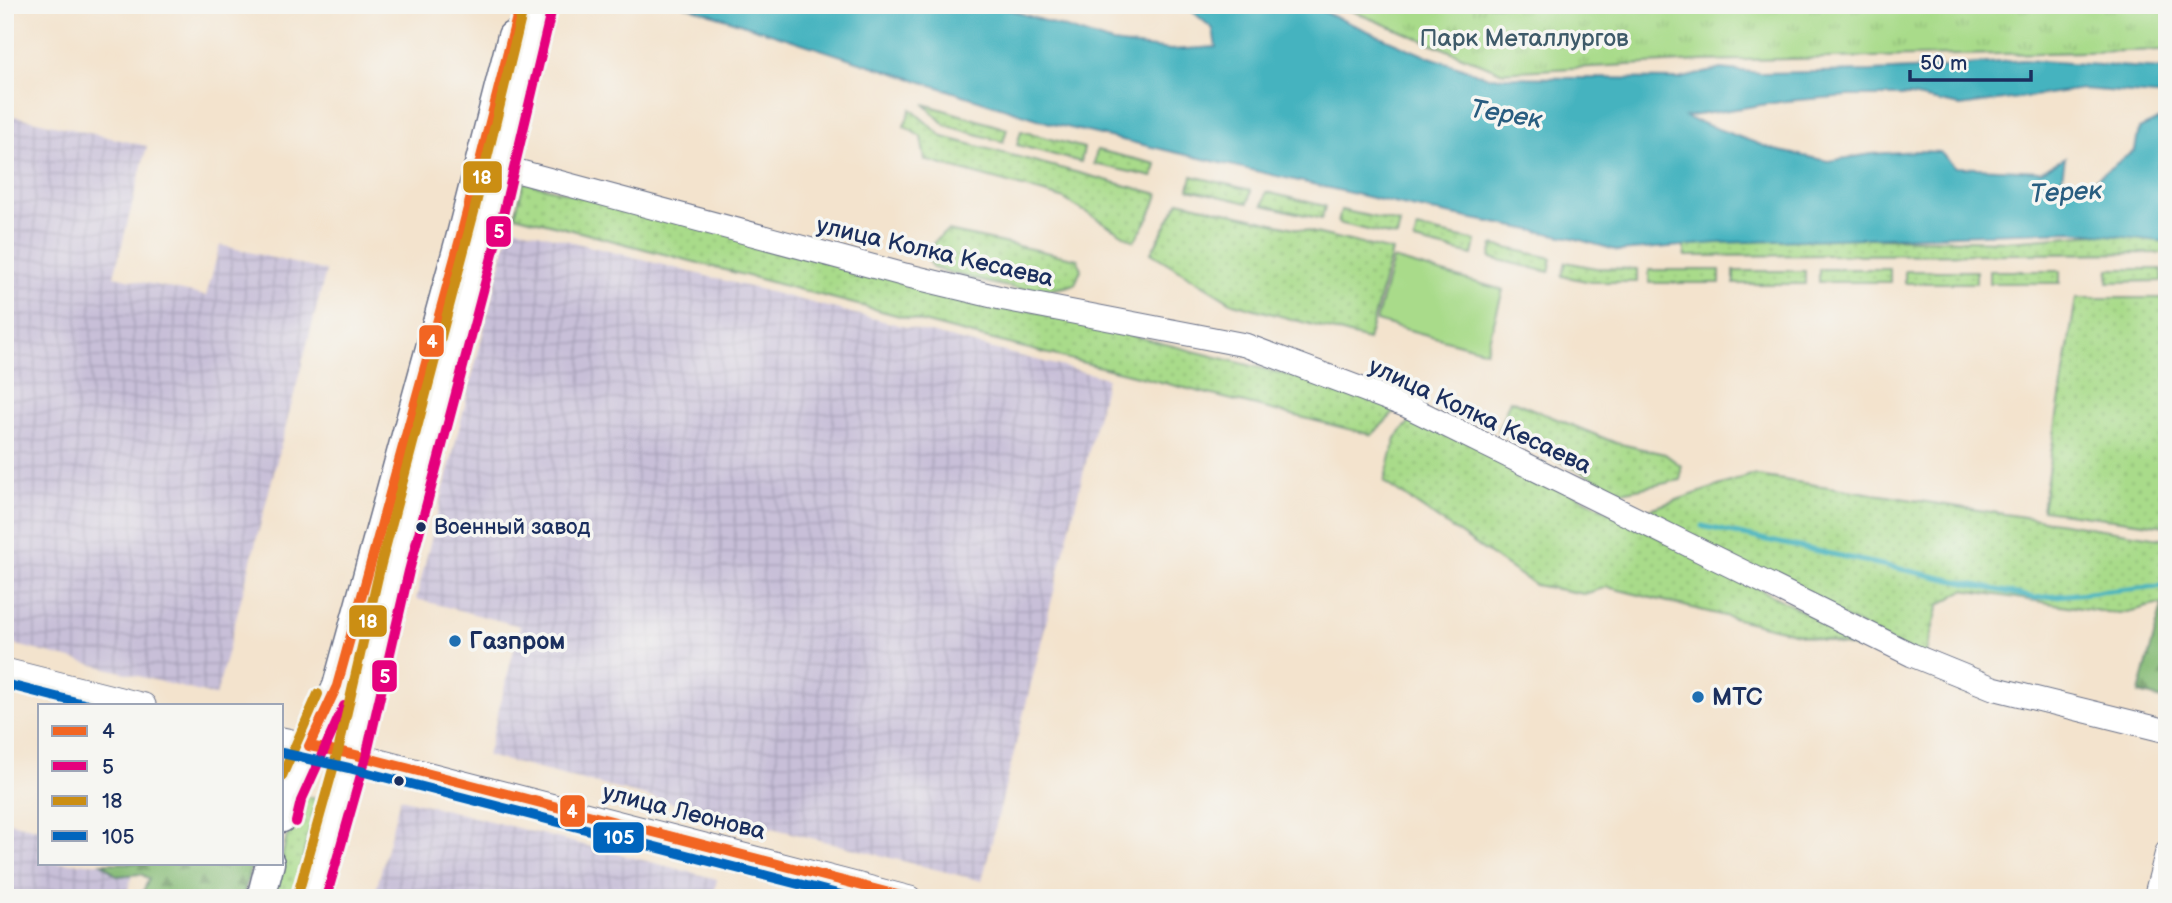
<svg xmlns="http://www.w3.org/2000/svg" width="2172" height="903" viewBox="0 0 2172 903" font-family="'Balsamiq Sans',sans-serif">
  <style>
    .industrial { fill: url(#industrial-grid) }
    .grass { fill: url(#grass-dots); stroke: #628574; stroke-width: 2 }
    .forest { fill: url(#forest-firs); stroke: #50756a; stroke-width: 2 }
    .park { fill: url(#park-tufts); stroke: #628574; stroke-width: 2 }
    .pitch { fill: #a9db8a; stroke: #628574; stroke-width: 2 }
    .water { fill: #44b3bf; stroke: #30718e; stroke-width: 2 }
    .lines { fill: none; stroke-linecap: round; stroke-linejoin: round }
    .stream { stroke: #44b3bf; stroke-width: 5 }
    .minor-casing { stroke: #676e85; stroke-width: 25 }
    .major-casing { stroke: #676e85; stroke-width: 31 }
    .minor { stroke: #fff; stroke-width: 23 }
    .major { stroke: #fff; stroke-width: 28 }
    .bus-1-casing { stroke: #f6f6f2; stroke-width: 16 }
    .bus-2-casing { stroke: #f6f6f2; stroke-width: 16 }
    .bus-3-casing { stroke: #f6f6f2; stroke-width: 16 }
    .bus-4-casing { stroke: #f6f6f2; stroke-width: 16 }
    .bus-1 { stroke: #f26522; stroke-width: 10 }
    .bus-2 { stroke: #e5007d; stroke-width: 10 }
    .bus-3 { stroke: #cb8e13; stroke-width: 10 }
    .bus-4 { stroke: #0065bd; stroke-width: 10 }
    .bus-dot { fill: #1b2f5e; stroke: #f6f6f2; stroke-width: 2.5 }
    .poi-dot { fill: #1f6fb2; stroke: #f6f6f2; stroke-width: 2.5 }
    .labels { text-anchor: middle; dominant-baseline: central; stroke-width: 7; stroke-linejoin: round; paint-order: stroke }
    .bus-label { font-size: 22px; fill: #1b2f5e; stroke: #f6f6f2; text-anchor: start }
    .park-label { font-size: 24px; fill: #3e5a69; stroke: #f6f6f2 }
    .street-label { font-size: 24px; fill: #1b2f5e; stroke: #f6f6f2 }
    .poi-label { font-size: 24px; font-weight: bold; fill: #1b2f5e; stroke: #f6f6f2; text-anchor: start }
    .water-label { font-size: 26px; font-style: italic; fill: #295d80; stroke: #f6f6f2 }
    .line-badge { stroke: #f6f6f2; stroke-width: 2.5 }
    .badge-label { font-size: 19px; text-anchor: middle; font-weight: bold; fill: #fff }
  </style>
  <defs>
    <pattern id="industrial-grid" width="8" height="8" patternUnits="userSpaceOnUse" patternTransform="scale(1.75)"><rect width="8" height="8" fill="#c8bfd8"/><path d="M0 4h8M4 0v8" fill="none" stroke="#aba4bc"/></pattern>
    <pattern id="grass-dots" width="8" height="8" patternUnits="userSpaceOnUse" patternTransform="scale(1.75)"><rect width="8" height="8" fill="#a9db8a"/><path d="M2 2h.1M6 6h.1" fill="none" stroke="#91bc7a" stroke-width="1.8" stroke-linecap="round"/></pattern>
    <pattern id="forest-firs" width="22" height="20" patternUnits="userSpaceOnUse" patternTransform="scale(1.75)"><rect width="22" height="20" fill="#86bb76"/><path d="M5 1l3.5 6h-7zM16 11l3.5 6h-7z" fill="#6d9864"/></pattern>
    <pattern id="park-tufts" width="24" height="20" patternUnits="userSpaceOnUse" patternTransform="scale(1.75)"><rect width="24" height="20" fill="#a9db8a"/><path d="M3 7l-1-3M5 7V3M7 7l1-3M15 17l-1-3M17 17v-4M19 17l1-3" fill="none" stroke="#91bc7a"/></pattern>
  </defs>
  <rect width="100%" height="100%" fill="#f6f6f2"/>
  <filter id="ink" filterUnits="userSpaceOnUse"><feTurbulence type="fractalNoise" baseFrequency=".0143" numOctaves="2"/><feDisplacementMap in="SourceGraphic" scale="14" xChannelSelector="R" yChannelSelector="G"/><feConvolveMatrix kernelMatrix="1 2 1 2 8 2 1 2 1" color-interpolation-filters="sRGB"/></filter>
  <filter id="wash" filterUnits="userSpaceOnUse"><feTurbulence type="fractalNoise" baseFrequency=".00686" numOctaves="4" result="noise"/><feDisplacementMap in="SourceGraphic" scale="28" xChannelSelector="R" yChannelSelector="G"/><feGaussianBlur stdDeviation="1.57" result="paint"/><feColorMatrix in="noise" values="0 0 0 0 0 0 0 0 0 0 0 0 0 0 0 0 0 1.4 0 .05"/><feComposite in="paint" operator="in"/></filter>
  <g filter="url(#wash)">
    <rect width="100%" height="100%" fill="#f3e3cd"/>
    <path class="industrial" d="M5,114L147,146L114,276L206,296L220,245L326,271L216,696L5,642Z
      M510,226L1107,378L982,881L487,756L520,626L416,599Z
      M400,798L717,879L713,898H374Z
      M5,821L40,829V863H135L126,898H5Z"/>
    <path class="grass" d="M924,104L1007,129L1003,142L945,125Z
      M911,109L943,137L1158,194C1153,212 1145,226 1134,241L1062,198L925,160L921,137L904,126Z
      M1021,131L1084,148L1081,162L1017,145Z
      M1097,150L1156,164L1153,177L1094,164Z
      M1192,176L1251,190L1248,203L1189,189Z
      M524,182L1403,404L1372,435L957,331L515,215Z
      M1266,192L1325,206L1322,219L1263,205Z
      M1179,201L1392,251L1368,340L1233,303L1151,253Z
      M1341,210L1400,223L1397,237L1338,223Z
      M1417,228L1476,241L1473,255L1414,241Z
      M948,231L1078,259L1081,270L1075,284C1030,300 977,279 933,268C923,252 934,239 948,231Z
      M2122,232L2167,235V253L1686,256L1683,243L1697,234L2007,241Z
      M1493,245L1552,258L1549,272L1490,258Z
      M1566,262L1596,268L1637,269V282H1591L1562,276Z
      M1819,269H1890V282H1819Z
      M2109,269H2162V281L2108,282Z
      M1649,270H1720V283H1649Z
      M1734,271H1805V284H1734Z
      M1905,271H1976V283H1905Z
      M1989,271H2060V283H1989Z
      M2076,298H2167V526L2042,510Z
      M1510,400L1616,443L1665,454L1681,466V480L1622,492L1498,431Z
      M1417,413L1857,639L1855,648L1607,587L1584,594L1535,585L1384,482L1396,438Z
      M1751,475L2167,539V605L2160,604L2119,614L1964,590L1939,605L1924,659L1724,555L1647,510Z
      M297,795L317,799L293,898H272Z"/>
    <path class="forest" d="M2162,606L2167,608V700L2139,693Z
      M102,863H252L243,898H140L149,879L141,874L117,876Z"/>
    <path class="park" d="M1337,5H2167V50L1701,61L1501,72Z"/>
    <path class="pitch" d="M1393,259L1503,290L1486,351L1376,321Z"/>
    <path class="water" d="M683,5H995L1112,43L1171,50L1216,47L1213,29L1185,5H1308L1421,54L1489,77L1679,79L1721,69L1761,73L1872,71L1932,68L2023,60L2163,69L2167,70V96L2083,89L1960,106L1911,96H1849L1786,101L1685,117L1775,150L1828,161L1872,154L1917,151L1940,152L1955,167L2041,171L2065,158L2062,177L2081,189L2135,150L2139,129L2167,116V139L2158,167L2167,166V242L2072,231L1718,243L1619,251L1573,238L1411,207L1053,124Z"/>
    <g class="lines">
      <path class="stream" d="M1702,526L2035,598L2160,586L2167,581"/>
    </g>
  </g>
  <g filter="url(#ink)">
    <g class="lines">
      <g class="minor-casing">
        <path id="minor" d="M499,166L905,275L1005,299L1245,345L1407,406L1912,655L1993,688L2167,731
          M5,670L144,705
          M282,739L352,754L910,898
          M2155,898L2167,852"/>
      </g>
      <g class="major-casing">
        <path id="major" d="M282,818L288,796L337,686L460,239L512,36
          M261,898L270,863
          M311,898L352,754L395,568L488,215L538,5"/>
      </g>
      <use href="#minor" class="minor"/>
      <use href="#major" class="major"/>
      <g class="bus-1-casing">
        <path id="bus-1" d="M520,5L460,239L337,686L309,746L352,754L909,898"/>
      </g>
      <g class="bus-2-casing">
        <path id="bus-2" d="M296,822L301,801L344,706
          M326,898L366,757L409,571L502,219L552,8"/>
      </g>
      <g class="bus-3-casing">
        <path id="bus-3" d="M282,776L318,694
          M298,894L338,751L381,564L474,212L524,5"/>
      </g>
      <g class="bus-4-casing">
        <path id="bus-4" d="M5,684L88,705
          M282,753L349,768L853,898"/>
      </g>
      <use href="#bus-1" class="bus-1"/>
      <use href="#bus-2" class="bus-2"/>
      <use href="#bus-3" class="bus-3"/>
      <use href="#bus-4" class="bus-4"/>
    </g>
  </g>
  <g class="bus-dot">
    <circle cx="421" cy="527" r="6"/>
    <circle cx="399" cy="781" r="6"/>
  </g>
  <g class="poi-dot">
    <circle cx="455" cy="641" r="7"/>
    <circle cx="1698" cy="697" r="7"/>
  </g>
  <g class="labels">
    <g class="bus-label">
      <text x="434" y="527">Военный завод</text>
    </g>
    <g class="park-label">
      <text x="1524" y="38">Парк Металлургов</text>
    </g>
    <g class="street-label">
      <text transform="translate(935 252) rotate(13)">улица Колка Кесаева</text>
      <text transform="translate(1480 416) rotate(25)">улица Колка Кесаева</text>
      <text transform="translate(684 812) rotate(14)">улица Леонова</text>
    </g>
    <g class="poi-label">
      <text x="469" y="641">Газпром</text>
      <text x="1712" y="697">МТС</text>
    </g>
    <g class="water-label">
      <text transform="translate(1506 115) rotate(9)">Терек</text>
      <text transform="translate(2066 193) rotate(-3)">Терек</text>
    </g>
  </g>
  <g class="line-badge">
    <rect x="462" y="160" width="41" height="34" rx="7" fill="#cb8e13"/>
    <rect x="485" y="215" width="27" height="33" rx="7" fill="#e5007d"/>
    <rect x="418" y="324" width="27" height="34" rx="7" fill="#f26522"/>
    <rect x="348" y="604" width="40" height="34" rx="7" fill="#cb8e13"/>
    <rect x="371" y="659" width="27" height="34" rx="7" fill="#e5007d"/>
    <rect x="559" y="794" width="27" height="34" rx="7" fill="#f26522"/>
    <rect x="592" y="821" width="53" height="33" rx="7" fill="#0065bd"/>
  </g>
  <g class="badge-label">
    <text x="482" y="184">18</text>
    <text x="499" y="238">5</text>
    <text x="432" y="348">4</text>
    <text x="368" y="628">18</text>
    <text x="385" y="683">5</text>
    <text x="572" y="818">4</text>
    <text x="619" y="844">105</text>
  </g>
  <rect width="2172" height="903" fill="none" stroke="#f6f6f2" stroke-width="28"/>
  <rect x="38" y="704" width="245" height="161" fill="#f6f6f2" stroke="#9ea6b7" stroke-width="2"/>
  <rect x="52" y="726" width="35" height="10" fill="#f26522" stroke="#9ea6b7" stroke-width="2"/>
  <text x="102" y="738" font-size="21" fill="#1b2f5e">4</text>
  <rect x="52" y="761" width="35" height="10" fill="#e5007d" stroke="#9ea6b7" stroke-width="2"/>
  <text x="102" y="774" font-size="21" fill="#1b2f5e">5</text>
  <rect x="52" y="796" width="35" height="10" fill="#cb8e13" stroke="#9ea6b7" stroke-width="2"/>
  <text x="102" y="808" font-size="21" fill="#1b2f5e">18</text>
  <rect x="52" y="831" width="35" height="10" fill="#0065bd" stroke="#9ea6b7" stroke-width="2"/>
  <text x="102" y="844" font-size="21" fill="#1b2f5e">105</text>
  <path d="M1910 70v10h121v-10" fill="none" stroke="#1b2f5e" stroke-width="3.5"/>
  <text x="1920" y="70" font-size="21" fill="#1b2f5e" stroke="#f6f6f2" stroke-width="5" paint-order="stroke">50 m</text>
</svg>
